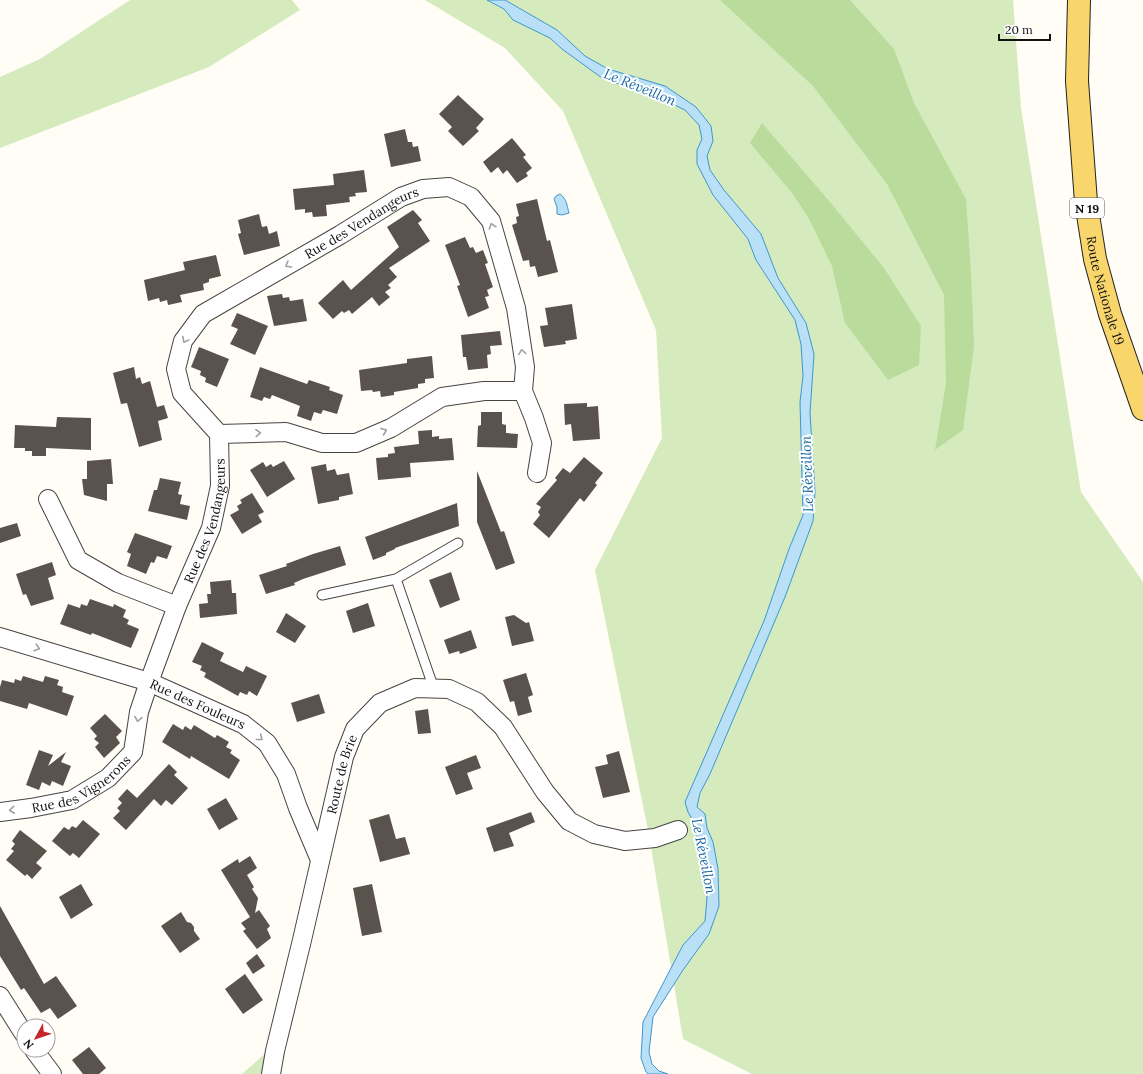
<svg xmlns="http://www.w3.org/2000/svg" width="1143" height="1074" viewBox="0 0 1143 1074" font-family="Lora,serif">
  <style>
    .green { fill: #d5ebbd }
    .forest { fill: #b9dc9c }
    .water { fill: #b9e0f7; stroke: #3f96cf }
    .building { fill: #5a524d }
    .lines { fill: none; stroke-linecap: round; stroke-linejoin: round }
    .lane-casing { stroke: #444; stroke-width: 11 }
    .street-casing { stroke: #444; stroke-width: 20 }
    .primary-casing { stroke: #222; stroke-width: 24 }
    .lane { stroke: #fff; stroke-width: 9 }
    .street { stroke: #fff; stroke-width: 18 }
    .primary { stroke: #f9d66b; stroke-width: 22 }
    .oneway { stroke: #a0a0a0 }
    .labels { text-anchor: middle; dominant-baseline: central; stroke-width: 4; stroke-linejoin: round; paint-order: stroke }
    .shield { fill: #fff; stroke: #585858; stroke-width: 1 }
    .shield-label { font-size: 12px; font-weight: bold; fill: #111 }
    .street-label { font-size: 13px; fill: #111; stroke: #fff }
    .water-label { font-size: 14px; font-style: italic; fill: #1768a6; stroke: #fff }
  </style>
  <rect width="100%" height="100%" fill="#fffdf5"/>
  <path class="green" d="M130,0H292L300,10L209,67L0,148V77L40,59Z
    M425,0H1013L1021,108L1081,492L1143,582V1074H752L683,1039L649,835L595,570L662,438L656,330L563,111L505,48Z
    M267,1052L263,1074H242Z"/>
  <path class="forest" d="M720,0H850L894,49L914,103L966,199L971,272L974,346L963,430L935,450L946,383L944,295L887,184L813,86Z
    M762,123L830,202L884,268L921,326L919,365L888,380L845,323L832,266L808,217L792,193L750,143Z"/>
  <path class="water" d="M487,0H505L557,30L585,56L608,69L665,86L696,107L711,126L713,141L707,156L710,170L724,190L761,234L778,278L806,323L814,354L810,413L815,492L813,521L785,597L710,774L700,793L697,807L705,814L707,828L713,842L718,869L719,906L709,934L683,970L653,1017L649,1052L652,1064L659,1071L668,1074H648L646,1072L641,1058L643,1022L683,945L705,921L707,898L698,842L692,819L688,812L685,802L764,621L789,549L803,515L800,402L803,376L801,344L795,320L756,260L748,239L713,195L697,164V150L702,139L699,125L685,110L641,89L624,86L602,78L562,49L550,38L513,20L504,9Z
    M560,194C567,199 567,206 569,213L562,215L557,214V207L554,199L556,196Z"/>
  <path class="building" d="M458,95L484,119L476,128L479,131L463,146L448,131L452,127L439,114Z
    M405,129L408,142H412L413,147L418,146L421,161L391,167L384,134Z
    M512,138L526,155L523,157L532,168L526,173L528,176L517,183L507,170L503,174L498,167L491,173L483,162Z
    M364,170L367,192L355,193L356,196L349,197L350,202L326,205L327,216L313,217L312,212L305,213V209L295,210L293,189L334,185L333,174Z
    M537,199L547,241L550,240L558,272L538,277L535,266L530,267L529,260L523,261L512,225L517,223L516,217L519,216L516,204Z
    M413,210L422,220L418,223L430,241L389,268L397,277L388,285L391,288L385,292L390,297L379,306L372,297L352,314L349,310L344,313L342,311L333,319L318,303L343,280L351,290L399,247L387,227Z
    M259,214L262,227L267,226L269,234L277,231L280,246L244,255L238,234L241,233L238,220Z
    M465,237L470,248L473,247L476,253L483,250L488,263L485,264L493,287L487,290L489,296L485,297L489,308L468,317L457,286L460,285L445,245Z
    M216,255L221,276L209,279V282L203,284L204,290L180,295L182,302L168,305L167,300L160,302L159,298L148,301L144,280L185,270L183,262Z
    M282,294L283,298L289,297L290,301L303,299L307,321L274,326L267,296Z
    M572,304L577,339L565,341L566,344L544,347L540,326L548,325L545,308Z
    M237,313L268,326L255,355L230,344L238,329L231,326Z
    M500,331L502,345L490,346L491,354L487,355L488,368L468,370L466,357H463L461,335Z
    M199,347L229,359L217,387L205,382L206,378L200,375L201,371L191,367Z
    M432,356L434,378L425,379V383L418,384V388L394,392V395L381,397L380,391L373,392L372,390L361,391L359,370L407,363V359Z
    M134,367L136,379L140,377L142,384L150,381L157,407L164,405L168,418L158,421L162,440L139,447L127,403L121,404L113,373Z
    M260,367L307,384L309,380L330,387L329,390L343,395L337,414L323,410L321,414L314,412L311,421L297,416L300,406L272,395L270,399L264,397L262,401L250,397Z
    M587,403V407L598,406L600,439L573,441L571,424L565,425L564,404Z
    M481,412H502V424L506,425V433L518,434L517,448L477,447L478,426L481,425Z
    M57,417L91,418V450L46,448V456H32V451H25V448H14L15,425L56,427Z
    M432,430V437L439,436V439L452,438L454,460L410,463L411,477L378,480L376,458L388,457V454L395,453L394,447L419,444L418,431Z
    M584,457L603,473L595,483L597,485L584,502L580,498L549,538L533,524L540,515L538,512L541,507L536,504L557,480L555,478L563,468L570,473Z
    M111,459L113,484H107V501L84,495L82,479H87V461Z
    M284,461L295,479L267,497L250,470L263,462L266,467L271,464L273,467Z
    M326,464L327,471L335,469L337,475L349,473L353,494L339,497V500L318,504L311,467Z
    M477,471L501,532L504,531L515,563L496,570L477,522Z
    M160,478L181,482L178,494L182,495L180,504L190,506L187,520L148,511L154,490H157Z
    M252,493L264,512L258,515L262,522L242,534L230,515L239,510L237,506L242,503L240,500Z
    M457,503L459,526L395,548V549L386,553V555L373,560L365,537Z
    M17,523L21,536L0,543V528Z
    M135,533L172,546L167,559L157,556L154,563L151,562L146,574L127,566L131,554L127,552Z
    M340,546L346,565L303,579L294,583L295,585L266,594L259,575L287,566L286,564L313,554Z
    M52,562L56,575L48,578L54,599L31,606L26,594L23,595L16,574Z
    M451,572L460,600L440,608L429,580Z
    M231,580L232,593H236L237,614L200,618L199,604L208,603L207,594H211L210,582Z
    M90,599L113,607L114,604L126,610L123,617L129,620L127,624L139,629L131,648L92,633L91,635L60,624L68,604L80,608L81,604L87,606Z
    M368,603L375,626L353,633L346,611Z
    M286,613L306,626L295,643L276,632Z
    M514,615L526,623L529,622L534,641L512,646L505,617Z
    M471,630L477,648L460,654L459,651L449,654L444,640Z
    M202,642L224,653L220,661L243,672L246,666L267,676L257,696L249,691L247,695L240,692L238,696L204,677L206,673L200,670L202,666L192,662Z
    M526,673L533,695L528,697L532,712L518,716L514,701L510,702L503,680Z
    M23,676L43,682L45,676L59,680L57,685L63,687L62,692L74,696L67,716L29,703L27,709L0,701V687L2,680L14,683L15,679L21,681Z
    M319,694L325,713L297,722L291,703Z
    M428,709L431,733L418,734L415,711Z
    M105,714L122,731L116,737L120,743L104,758L95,747L99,743L94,739L97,736L90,728Z
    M173,724L183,730L185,726L191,730L194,725L215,738L217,735L229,742L226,747L232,750L230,753L240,760L229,779L191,756L190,759L162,742Z
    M39,750L53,755L48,766L66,752L61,762L71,766L63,786L52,781L50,786L42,782L39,790L26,785Z
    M619,751L630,792L603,798L595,767L608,764L606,755Z
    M476,755L481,768L467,773L473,789L456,795L445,767Z
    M169,764L177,772L174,775L188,788L172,805L166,800L161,806L154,799L126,830L113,818L120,811L117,808L122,803L118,799L127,789L137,798Z
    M226,798L238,819L219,830L207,809Z
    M531,812L535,822L509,833L514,846L494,852L486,828Z
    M389,814L396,839L405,837L410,854L380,862L369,820Z
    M83,820L100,834L79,858L73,853L70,856L52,841L64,827L69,830L72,826L76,828Z
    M20,830L47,851L36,863L42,868L32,879L27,874L25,876L6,860L14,851L11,849L15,844L12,841Z
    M250,856L257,868L247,875L254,887L252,889L258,898L255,913L259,910L270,926L267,929L271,938L257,949L243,931L246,929L241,923L250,917L221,870L238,859L239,863Z
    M81,884L93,905L71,919L59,897Z
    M372,884L382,932L362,936L353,888Z
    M0,906L44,984L56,976L77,1006L58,1019L50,1008L41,1013L24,988L21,990L0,956Z
    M181,912L187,922L191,923L194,927V931L200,939L180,953L161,926Z
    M257,954L265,966L253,974L246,963Z
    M245,974L263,1000L243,1014L225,989Z
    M89,1047L106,1068L99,1074H83L72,1060Z"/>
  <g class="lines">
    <g class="lane-casing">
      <path id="lane" d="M396,579L434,689
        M322,595L396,579L458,543"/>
    </g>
    <g class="street-casing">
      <g id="street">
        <path d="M219,434L286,432L322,443H356L391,428L442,397L484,391H523"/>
        <path d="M48,499L78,560L118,583L177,606"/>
        <path id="s1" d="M0,637L149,682L243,724L267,743L286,774L298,808L320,860"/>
        <path id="s2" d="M0,812L31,808L72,800L108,778L133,752L139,712L149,682L177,606L211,528L220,486L219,434L182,393L176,369L183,341L203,314L340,235L401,197L423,189L449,187L471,197L491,221L516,308L525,367L523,391L534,418L542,443L537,473"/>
        <path d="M0,996L24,1034"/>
        <path d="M34,1050L52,1074"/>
        <path id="s3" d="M271,1074L275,1051L302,940L344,757L355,729L380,703L415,688L449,689L477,702L503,727L545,792L569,821L594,834L625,841L655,838L678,830"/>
      </g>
    </g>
    <g class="primary-casing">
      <g id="primary">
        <path id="s4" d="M1079,0L1077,81L1086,202L1095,259L1110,314L1143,409"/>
      </g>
    </g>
    <use href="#lane" class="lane"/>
    <use href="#street" class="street"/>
    <use href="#primary" class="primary"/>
  </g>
  <defs><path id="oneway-chevron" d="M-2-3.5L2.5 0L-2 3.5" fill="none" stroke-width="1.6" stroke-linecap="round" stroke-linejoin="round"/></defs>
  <g class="oneway">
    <use href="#oneway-chevron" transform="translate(492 226) rotate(-109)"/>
    <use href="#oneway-chevron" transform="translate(288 265) rotate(150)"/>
    <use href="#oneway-chevron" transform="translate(185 340) rotate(118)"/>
    <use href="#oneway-chevron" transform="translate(522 352) rotate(-98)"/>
    <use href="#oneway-chevron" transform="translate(384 431) rotate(-23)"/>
    <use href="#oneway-chevron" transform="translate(258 433) rotate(-2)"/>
    <use href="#oneway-chevron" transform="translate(37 648) rotate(17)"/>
    <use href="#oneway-chevron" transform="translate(138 719) rotate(99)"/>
    <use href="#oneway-chevron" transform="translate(260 738) rotate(39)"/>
    <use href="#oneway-chevron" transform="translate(12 810) rotate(174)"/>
  </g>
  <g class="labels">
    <rect class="shield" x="1070" y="198" width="34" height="20" rx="3"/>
    <g class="shield-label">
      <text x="1087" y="208">N 19</text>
    </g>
    <g class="street-label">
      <text stroke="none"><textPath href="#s2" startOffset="810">Rue des Vendangeurs</textPath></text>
      <text stroke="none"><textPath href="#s4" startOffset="293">Route Nationale 19</textPath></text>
      <text stroke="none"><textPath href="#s2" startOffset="395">Rue des Vendangeurs</textPath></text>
      <text stroke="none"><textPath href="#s1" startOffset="209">Rue des Fouleurs</textPath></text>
      <text stroke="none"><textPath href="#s3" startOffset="308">Route de Brie</textPath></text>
      <text stroke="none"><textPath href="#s2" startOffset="88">Rue des Vignerons</textPath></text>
    </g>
    <g class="water-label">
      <text transform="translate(640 87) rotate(22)">Le Réveillon</text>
      <text transform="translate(807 474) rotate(-92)">Le Réveillon</text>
      <text transform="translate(704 856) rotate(79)">Le Réveillon</text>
    </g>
  </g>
  <g transform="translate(36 1038) rotate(230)"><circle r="19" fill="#ffffff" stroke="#a0a0a0"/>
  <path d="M0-3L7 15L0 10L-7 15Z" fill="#c4262e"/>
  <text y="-6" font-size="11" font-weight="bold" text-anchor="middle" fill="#111111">N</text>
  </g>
  <path d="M999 34v6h51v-6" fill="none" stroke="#111111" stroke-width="2"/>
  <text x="1005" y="34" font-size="12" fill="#111111" stroke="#ffffff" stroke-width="3" paint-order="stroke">20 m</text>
</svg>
